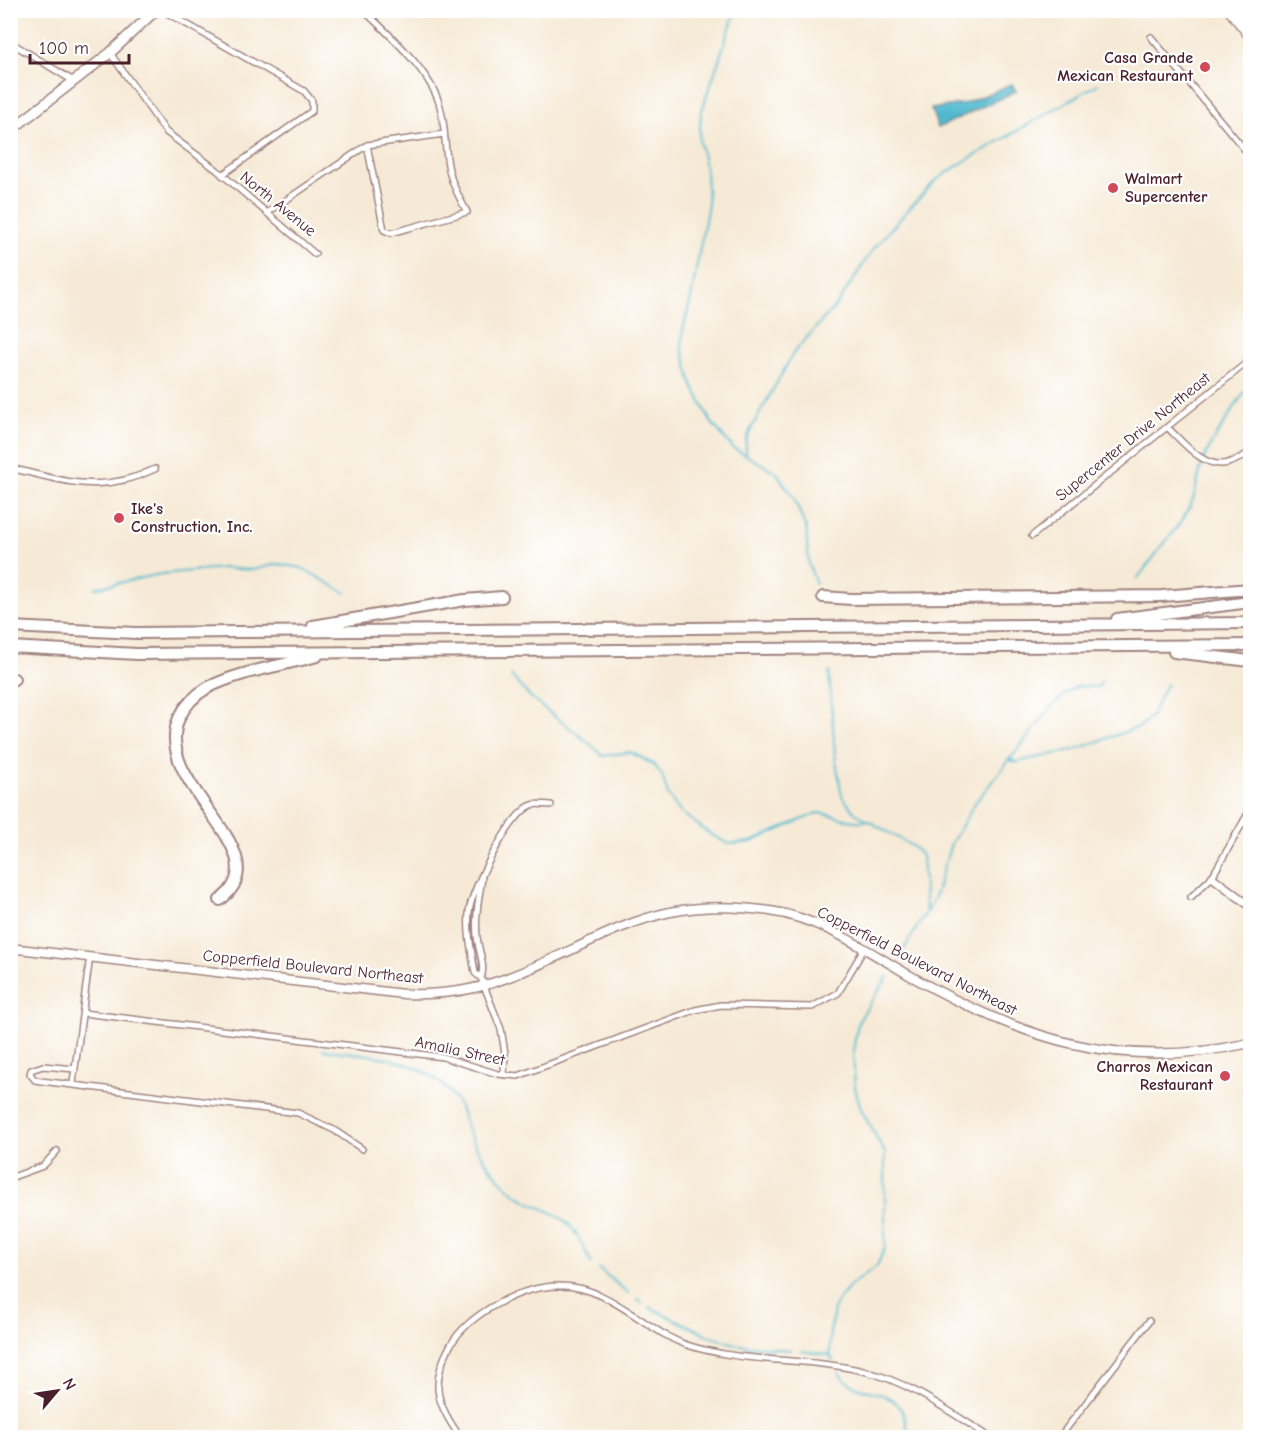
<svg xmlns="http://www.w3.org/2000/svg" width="1261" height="1448" viewBox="0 0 1261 1448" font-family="'Comic Neue',sans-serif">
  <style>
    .water { fill: #51b9cf; stroke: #4e6c7d; stroke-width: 1.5 }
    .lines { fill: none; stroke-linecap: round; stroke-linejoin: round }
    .stream { stroke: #51b9cf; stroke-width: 2 }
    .minor-casing { stroke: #a08480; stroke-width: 8 }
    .tertiary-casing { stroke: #a08480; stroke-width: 10 }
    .secondary-casing { stroke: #a08480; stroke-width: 11 }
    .primary-casing { stroke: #a08480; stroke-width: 12 }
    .motorway-casing { stroke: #a08480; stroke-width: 14 }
    .minor { stroke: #fff; stroke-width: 5 }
    .tertiary { stroke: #fff; stroke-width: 7 }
    .secondary { stroke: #fff; stroke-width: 8 }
    .primary { stroke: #fff; stroke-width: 9 }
    .motorway { stroke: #fff; stroke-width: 10 }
    .poi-dot { fill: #d1495b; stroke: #fff; stroke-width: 2 }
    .labels { text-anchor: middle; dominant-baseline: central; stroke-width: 4.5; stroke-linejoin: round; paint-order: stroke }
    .poi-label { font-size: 16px; font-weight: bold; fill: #4a1f2b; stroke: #fff; text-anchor: end }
    .street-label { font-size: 16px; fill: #4a1f2b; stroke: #fff }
  </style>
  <rect width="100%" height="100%" fill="#fff"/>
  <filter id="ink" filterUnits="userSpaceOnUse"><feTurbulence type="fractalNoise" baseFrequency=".0167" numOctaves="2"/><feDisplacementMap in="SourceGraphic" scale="12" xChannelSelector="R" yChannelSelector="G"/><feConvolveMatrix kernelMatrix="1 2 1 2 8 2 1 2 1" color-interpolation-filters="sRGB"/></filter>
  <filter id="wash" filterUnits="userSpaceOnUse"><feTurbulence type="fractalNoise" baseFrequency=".008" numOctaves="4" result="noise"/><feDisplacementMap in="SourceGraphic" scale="24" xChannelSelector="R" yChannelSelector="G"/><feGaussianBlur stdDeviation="1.35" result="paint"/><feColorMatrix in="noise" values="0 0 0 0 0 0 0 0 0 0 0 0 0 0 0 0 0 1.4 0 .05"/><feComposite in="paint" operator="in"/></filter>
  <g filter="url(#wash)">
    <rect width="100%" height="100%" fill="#f6ead6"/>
    <path class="water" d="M1012,84L1016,91L938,128L931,109L966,103Z"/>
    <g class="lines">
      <path class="stream" d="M736,10L701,113L699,139L706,172L708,204L691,298L683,330L682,347L692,384L711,422L733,448L776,472L794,498L806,528L809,565L816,584
        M746,456V440L752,427L794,352L838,303L874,248L905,213L935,181L960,164L1098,84
        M1137,579L1183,519L1193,500L1202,463L1211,444L1250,383
        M95,588L161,574L222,568L252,570L278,564L302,568L346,593
        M829,672L835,756L842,796L855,813L912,846L922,856L926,911
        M511,675C535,709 574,726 603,756L630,752L653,764L662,775L668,795L679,811L710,834L729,844L751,842L817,813C833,813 851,825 867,820
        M1008,759L1016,762L1073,750L1139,727C1156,717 1157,698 1167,684
        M901,954L934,899L951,844L975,803L1054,704L1070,690L1079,686L1098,687L1102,681
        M323,1050C368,1054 434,1059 458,1104C462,1112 465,1121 468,1130C477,1151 493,1173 510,1189C525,1205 548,1207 565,1221C577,1231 584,1249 591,1263
        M599,1269L628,1293
        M637,1299L642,1303
        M649,1307L712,1337L739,1345L791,1350
        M802,1351L830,1355
        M833,1361L830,1355V1333L835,1304L852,1284L877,1266L885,1247V1153L861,1109L855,1088L853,1051L858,1022L888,976
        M838,1372C862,1405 905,1377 908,1438"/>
    </g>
  </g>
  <g filter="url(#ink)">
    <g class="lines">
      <g class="minor-casing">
        <path id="minor" d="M162,10L304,91L312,101V111L222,175
          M1151,37L1250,156
          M10,42L75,82
          M110,53L166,132L217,170L315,254
          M367,145L444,134
          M267,213L367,145L384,230L391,233L467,212C460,199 452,185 449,170C444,149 446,127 440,106C431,72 389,34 363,10
          M1167,427C1182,441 1204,470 1228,463C1236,461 1243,456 1250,453
          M10,468C66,481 100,495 155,469
          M1032,536L1250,360
          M482,878C479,898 475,916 477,936C478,950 486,965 481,978L501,1029L505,1053L504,1075
          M1191,897L1212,877L1250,810
          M481,978L475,973C472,953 467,933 469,912C471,890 510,813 532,805C537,803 545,805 551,805
          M83,1013L443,1057L498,1074L518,1076L695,1010L721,1005L812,1007L838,993L864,949
          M75,1069L43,1066L31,1070L30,1074L35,1080L41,1081L298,1113L334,1130L362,1149
          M73,1083L90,956
          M10,1178L43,1166L57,1151
          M461,1438C437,1405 429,1384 450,1346C469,1313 523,1285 561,1286C610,1286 644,1330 687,1345C745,1364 809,1357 867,1372C912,1383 952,1414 992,1438
          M1059,1438L1149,1321"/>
      </g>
      <g class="tertiary-casing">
        <path id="tertiary" d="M1228,10L1250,38
          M1237,10L1250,27
          M1212,877L1250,906"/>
      </g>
      <g class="secondary-casing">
        <path id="secondary" d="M10,948L404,994C436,995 468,992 498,981C556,962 610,925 670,912C704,905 736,906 770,911C820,918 866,950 909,975C1021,1039 1120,1072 1250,1043"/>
      </g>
      <g class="primary-casing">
        <path id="primary" d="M10,131L110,53L156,10"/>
      </g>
      <g class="motorway-casing">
        <path id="motorway" d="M823,597L851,599L1162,596L1250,589
          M1117,619L1250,602
          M313,626L465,600L502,597
          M10,627L136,633L1250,623
          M10,647L137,654L1250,645
          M1174,652L1250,661
          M10,678L14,679
          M220,900C285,851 150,786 179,718C185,706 195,695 207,688C240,671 281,666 317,656"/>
      </g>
      <use href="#minor" class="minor"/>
      <use href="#tertiary" class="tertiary"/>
      <use href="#secondary" class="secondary"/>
      <use href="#primary" class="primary"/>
      <use href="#motorway" class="motorway"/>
    </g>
  </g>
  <g class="poi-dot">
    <circle cx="1205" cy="67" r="6"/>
    <circle cx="1113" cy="188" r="6"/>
    <circle cx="119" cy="518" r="6"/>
    <circle cx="1225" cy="1076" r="6"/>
  </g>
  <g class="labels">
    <g class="poi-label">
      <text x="1193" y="58">Casa Grande<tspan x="1193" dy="18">Mexican Restaurant</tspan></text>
      <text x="1125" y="179" text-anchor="start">Walmart<tspan x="1125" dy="18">Supercenter</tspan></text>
      <text x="131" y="509" text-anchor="start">Ike's<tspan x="131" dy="18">Construction, Inc.</tspan></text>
      <text x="1213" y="1067">Charros Mexican<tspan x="1213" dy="18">Restaurant</tspan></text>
    </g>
    <g class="street-label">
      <text transform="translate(278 204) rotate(39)">North Avenue</text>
      <text transform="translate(1133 437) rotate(-39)">Supercenter Drive Northeast</text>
      <text transform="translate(917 961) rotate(27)">Copperfield Boulevard Northeast</text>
      <text transform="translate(313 967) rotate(6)">Copperfield Boulevard Northeast</text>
      <text transform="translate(460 1051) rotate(12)">Amalia Street</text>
    </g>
  </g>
  <rect width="1261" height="1448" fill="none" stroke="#fff" stroke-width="36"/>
  <g transform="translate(57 1391) rotate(61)" stroke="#ffffff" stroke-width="4.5" paint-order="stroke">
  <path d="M0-4.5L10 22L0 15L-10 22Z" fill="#4a1f2b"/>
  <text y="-9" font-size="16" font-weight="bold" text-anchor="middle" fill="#4a1f2b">N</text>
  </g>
  <path d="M30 54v9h99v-9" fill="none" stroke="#4a1f2b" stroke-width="3"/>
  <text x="39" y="54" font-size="18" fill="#4a1f2b" stroke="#ffffff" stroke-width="4.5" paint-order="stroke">100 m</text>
</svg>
